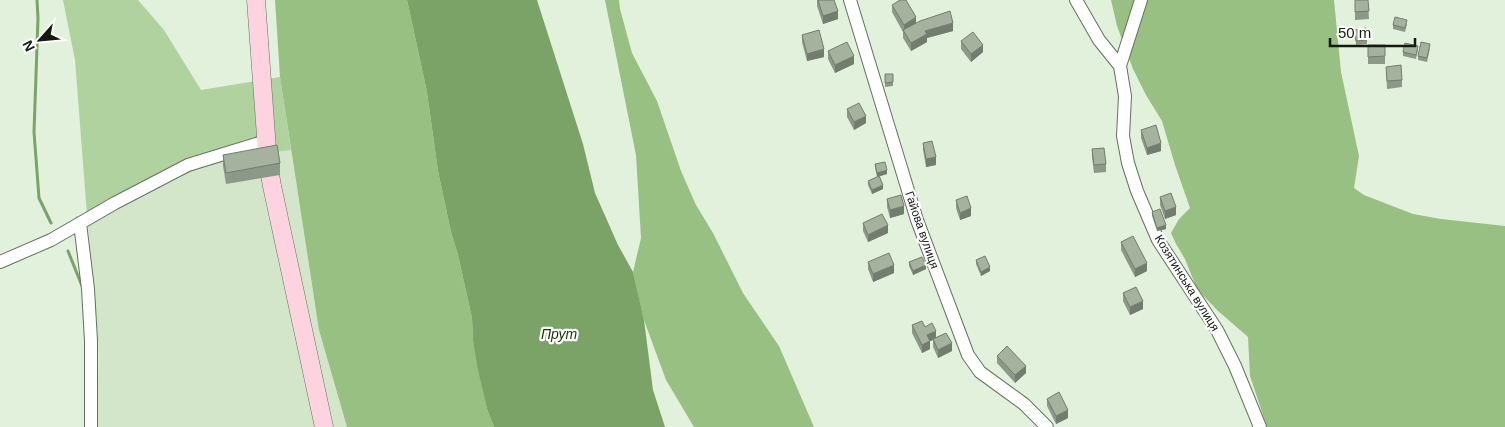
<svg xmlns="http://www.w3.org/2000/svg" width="1505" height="427" viewBox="0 0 1505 427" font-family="Helvetica,sans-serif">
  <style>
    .built { fill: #d3e6ca }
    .green { fill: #b0d29e }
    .forest { fill: #98c083 }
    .water { fill: #7ca367 }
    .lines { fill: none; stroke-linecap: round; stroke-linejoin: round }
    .stream { stroke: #7ca367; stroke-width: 3 }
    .street-casing { stroke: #64715e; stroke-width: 14 }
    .secondary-casing { stroke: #64715e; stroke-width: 19 }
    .street { stroke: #fff; stroke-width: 12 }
    .secondary { stroke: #fcd3df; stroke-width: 18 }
    .wall { fill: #8d9988 }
    .shaded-wall { fill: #737d6f }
    .building { fill: #a4b29e; stroke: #737d6f }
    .labels { text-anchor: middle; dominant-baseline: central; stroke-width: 4.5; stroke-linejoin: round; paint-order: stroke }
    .street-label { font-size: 12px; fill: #141912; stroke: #fff }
    .water-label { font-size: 14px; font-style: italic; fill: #183206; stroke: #fff }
  </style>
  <rect width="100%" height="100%" fill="#e2f1db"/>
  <path class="built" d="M291,150L319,330L347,427H97L99,353L87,215L223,159Z"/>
  <path class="green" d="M63,0H138L164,30L201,90L280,77L291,150L223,159L87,215L75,60Z"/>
  <path class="forest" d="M275,0H407L427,92L438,171L451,232L458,255L472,318L473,341L487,409L494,427H347L319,330L280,77Z
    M605,0H619L620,9L632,53L657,101L681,171L696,205L713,233L743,293L779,346L814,427H694L666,380L644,320L639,299L633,272L641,238L636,155Z
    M1111,0H1334L1341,72L1359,156L1354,188L1364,195L1413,214L1441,219L1505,226V427H1267L1250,376L1248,337L1217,310L1197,289L1185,259L1176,244L1171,233L1179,219L1190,208L1175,165L1162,121L1146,95L1133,69L1117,26Z"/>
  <path class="water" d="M407,0H537L583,144L595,193L618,245L633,272L644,320L653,390L665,427H494L487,409L477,365L473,341L472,318L458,255L451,232L438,171L427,92Z"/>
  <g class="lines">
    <path class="stream" d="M37,0L38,18L34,132L39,198L51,223
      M68,251L82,286"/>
    <g class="street-casing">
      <path id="street" d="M850,0L917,220L968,355L980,372L1024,404L1047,427
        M1076,0L1099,40L1120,66L1125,96L1123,136L1128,163L1137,191L1158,240L1217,330L1235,366L1260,427
        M1120,66L1141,0
        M80,223L88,289L91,341V427
        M0,262L51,240L115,203L188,165L266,141"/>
    </g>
    <g class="secondary-casing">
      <path id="secondary" d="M256,0L268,163L272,186L324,427"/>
    </g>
    <use href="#street" class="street"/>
    <use href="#secondary" class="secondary"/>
  </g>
  <path class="wall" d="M817,0H834L838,19L823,24L817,6Z
    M1355,0H1368L1369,19L1355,20Z
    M892,5L916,23L953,31L927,38V42L911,51L903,38V32L892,12Z
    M1407,24L1405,32L1393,29V25Z
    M1355,30L1367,40V44L1356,45Z
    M802,35L824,57L807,61L802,42Z
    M961,41L983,52L971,62L961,49Z
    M1368,45H1385V64H1368Z
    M1430,48L1427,62L1418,60V56Z
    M1418,50L1416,59L1403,56V52Z
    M828,51L854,64L835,73L828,59Z
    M1386,67L1402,80V87L1387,89Z
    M885,74H893V86L885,87Z
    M847,109L866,123L854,130L847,117Z
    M1141,130L1161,151L1147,155L1141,138Z
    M923,143L936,165L926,167L923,150Z
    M1092,149L1106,164V172L1094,173L1092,157Z
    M223,155L280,163V175L226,184L223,166Z
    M875,164L887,174L880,176L883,189L872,194L868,185V181L877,177L875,168Z
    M1160,197L1176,215L1165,219L1160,205Z
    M887,199L904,214L890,218L887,207Z
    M956,200L971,216L960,220L956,208Z
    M1152,212L1166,229L1157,231L1152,216Z
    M863,223L888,233L868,242L863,231Z
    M1121,242L1147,271L1135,277L1121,250Z
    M976,260L990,271L981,276L976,264Z
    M868,262L894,273L873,282L868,269Z
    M909,262L926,269L913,275L909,266Z
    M1123,293L1143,309L1130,315L1123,301Z
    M912,325L925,327L952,351L938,358L933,347V340L930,341V349L922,353L912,333Z
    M997,356L1026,373L1015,383L997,363Z
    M1047,399L1068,418L1056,424L1047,406Z"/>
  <path class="shaded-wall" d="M838,11V19L823,24V16Z
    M916,17V25L904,30V25Z
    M953,23V31L927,38V42L911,51V43L925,31Z
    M983,45V52L971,62V54Z
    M824,49V57L807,61V54Z
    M854,56V64L835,73V65Z
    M866,116V123L854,130V122Z
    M1161,143V151L1147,155V148Z
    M936,157V165L926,167V159Z
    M887,170V174L877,177V173Z
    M883,185V189L872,194V190Z
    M904,206V214L890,218V210Z
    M1176,207V215L1165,219V211Z
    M971,208V216L960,220V213Z
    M888,225V233L868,242V235Z
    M1166,225V229L1157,231V228Z
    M1147,263V271L1135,277V269Z
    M894,265V273L873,282V274Z
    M926,265V269L913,275V271Z
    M990,267V271L981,276V272Z
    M1143,301V309L1130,315V307Z
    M936,331V339L930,341V349L922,353V345L927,335Z
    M952,343V351L938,358V350Z
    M1026,366V373L1015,383V375Z
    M1068,410V418L1056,424V416Z"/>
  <path class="building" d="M818,0H834L838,11L823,16Z
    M900,0H906L916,17L904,25L892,5Z
    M1355,0H1368L1369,11L1355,12Z
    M950,11L953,23L925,31L927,34L911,43L903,30L920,21Z
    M1395,17L1407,20L1405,28L1393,25Z
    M1366,28L1367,40L1356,41L1355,30Z
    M819,30L824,49L807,54L802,35Z
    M973,32L983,45L971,54L961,41Z
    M847,42L854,56L835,65L828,51Z
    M1421,42L1430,44L1427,58L1418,56Z
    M1405,43L1418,46L1416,55L1403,52Z
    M1368,45H1385V56L1368,57Z
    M1401,65L1402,80L1387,81L1386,67Z
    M885,74H893V82L885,83Z
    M859,103L866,116L854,122L847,109Z
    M1156,125L1161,143L1147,148L1141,130Z
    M932,141L936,157L926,159L923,143Z
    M277,145L280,163L226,173L223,155Z
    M1104,148L1106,164L1094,165L1092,149Z
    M885,162L887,170L877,173L875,164Z
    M879,176L883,185L872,190L868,181Z
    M1171,193L1176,207L1165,211L1160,197Z
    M901,195L904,206L890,210L887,199Z
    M967,196L971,208L960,213L956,200Z
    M1160,209L1166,225L1157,228L1152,212Z
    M882,214L888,225L868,235L863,223Z
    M1133,236L1147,263L1135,269L1121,242Z
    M889,253L894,265L873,274L868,262Z
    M985,256L990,267L981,272L976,260Z
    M922,257L926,265L913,271L909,262Z
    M1136,287L1143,301L1130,307L1123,293Z
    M922,321L925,327L932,323L936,331L927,335L930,341L922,345L912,325Z
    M946,333L952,343L938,350L933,339Z
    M1007,346L1026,366L1015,375L997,356Z
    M1059,392L1068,410L1056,416L1047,399Z"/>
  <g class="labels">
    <g class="street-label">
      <text transform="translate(922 230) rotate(71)">Гайова вулиця</text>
      <text transform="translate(1187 283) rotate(58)">Козятинська вулиця</text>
    </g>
    <g class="water-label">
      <text x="559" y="334">Прут</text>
    </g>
  </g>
  <g transform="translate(40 40) rotate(243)" stroke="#ffffff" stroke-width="4" paint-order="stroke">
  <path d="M0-4L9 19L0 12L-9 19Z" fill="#141912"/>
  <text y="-8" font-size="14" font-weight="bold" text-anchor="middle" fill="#141912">N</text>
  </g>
  <path d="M1330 38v8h85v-8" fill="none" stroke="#141912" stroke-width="2.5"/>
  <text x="1338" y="38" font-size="15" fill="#141912" stroke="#ffffff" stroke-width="4" paint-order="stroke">50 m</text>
</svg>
